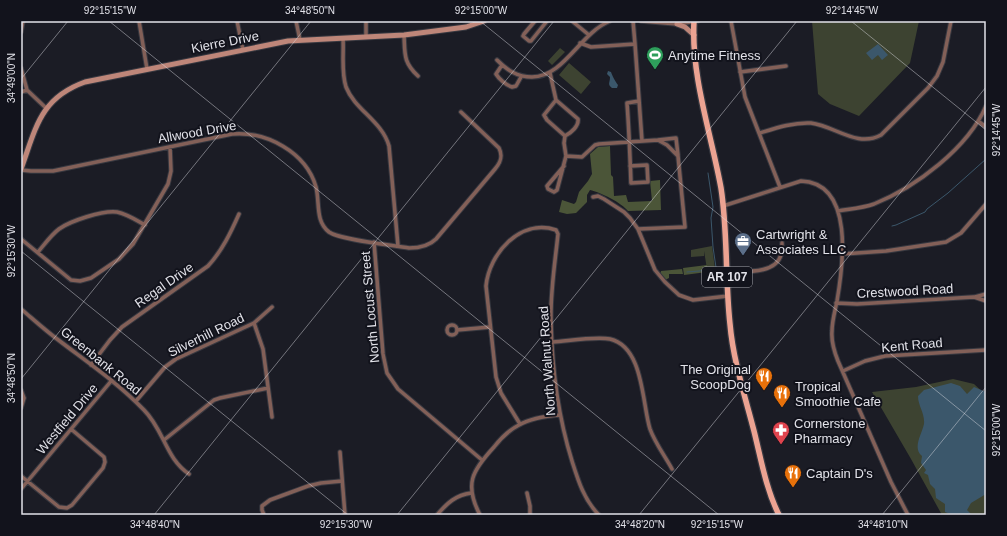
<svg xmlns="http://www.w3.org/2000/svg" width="1007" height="536" viewBox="0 0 1007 536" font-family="Helvetica,sans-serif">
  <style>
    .green { fill: #3d4331 }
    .forest { fill: #4b5538 }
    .water { fill: #3b576b }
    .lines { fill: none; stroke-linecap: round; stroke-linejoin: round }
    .stream { stroke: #3b576b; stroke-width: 1 }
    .street-casing { stroke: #373840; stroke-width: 5.5 }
    .secondary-casing { stroke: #373840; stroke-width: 7 }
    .primary-casing { stroke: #373840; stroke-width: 8 }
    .street { stroke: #836058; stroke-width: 3.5 }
    .secondary { stroke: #be8679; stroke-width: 5 }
    .primary { stroke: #eca392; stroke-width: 5.5 }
    .ticks { fill: none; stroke: #e2e2e9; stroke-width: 1; stroke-opacity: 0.45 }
    .labels { text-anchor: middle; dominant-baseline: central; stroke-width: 4; stroke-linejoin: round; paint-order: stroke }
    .shield { fill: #12131c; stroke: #a4a4ac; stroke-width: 1 }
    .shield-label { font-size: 12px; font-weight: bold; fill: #e2e2e9 }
    .street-label { font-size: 13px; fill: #e2e2e9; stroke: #12131c }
    .poi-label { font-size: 13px; fill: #e2e2e9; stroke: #12131c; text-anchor: start }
    .neatline { fill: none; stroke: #e2e2e9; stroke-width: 1.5 }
    .ticks-label { font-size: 10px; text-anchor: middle; fill: #e2e2e9 }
  </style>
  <rect width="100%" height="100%" fill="#1b1c25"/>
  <path class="green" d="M812,21H919L910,63L859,116L830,104L818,94Z
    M560,48L565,52L552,65L548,61Z
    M569,63L591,82L581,94L559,75Z
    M712,246L715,269H707L704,251V256L691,257V250Z
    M953,379L974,384L986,395V515H942L911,459L872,392L916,387Z"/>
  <path class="forest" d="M610,146L611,175L613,177L614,196L626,195L628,202L652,201L650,181L660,180L661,210L628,211C622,203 600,192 590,190L587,195V202L576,213L567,214L559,212L562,200L574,204L576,202L579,192L588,181L592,174L590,154L598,147Z
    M707,265V272L684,275L683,268Z
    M682,269L683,274H669V278L665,280L660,275L661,271Z"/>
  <path class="water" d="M878,44L888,55L882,60L878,55L872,60L866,53Z
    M608,71L611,72C612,75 615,81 618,85L617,88H612C607,84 610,83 610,77L607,74Z
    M951,383L960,386L967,394L974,387L986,392V494L971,503L967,510L971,514C962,515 954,516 945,512V504L936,498L935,489L930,484L928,475L924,473L926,470L921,463L922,456C912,448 922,434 924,424C925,413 918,406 918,396L924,390Z"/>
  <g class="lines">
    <path class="stream" d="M708,173L713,207L711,218L713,247L717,274
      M892,226L896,225L925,212L927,209L948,193L986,159
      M687,272L711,270L717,274"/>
    <g class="street-casing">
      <path id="street" d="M139,21L147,69
        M237,21L243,50
        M296,21L300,40
        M366,21V37
        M535,21L524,34L523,36L529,41H531L547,21
        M572,21L589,35
        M633,21L635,44
        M641,21L677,24L698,21
        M731,21L745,97L780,187
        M21,32L23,21
        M404,35C405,54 403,62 418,76
        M343,38C344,53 341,72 346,87C355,110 382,121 389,146L398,246
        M580,43L591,47L635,44L642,141
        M497,60C507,70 517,77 532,77C564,77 580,33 610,21
        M502,65L496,74C499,79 506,85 512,87L516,86L521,77
        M21,68L27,90L46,108
        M740,72L786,66
        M550,73L556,100L578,119C579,126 571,133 565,136L564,143L566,156L582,157L595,145L599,144L658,140L667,145L678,156L685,227L638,229
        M21,92L27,90
        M556,100L544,115L547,120L565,136
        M978,121L986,127
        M760,133C776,128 794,122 811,123C835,126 857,148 881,135L928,88L937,76L943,62L951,21
        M658,140L676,138L678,155
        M564,166L547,186L548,189L554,192L557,190L566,156
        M630,166L647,165L648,182L631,183C630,156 629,129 627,103L639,101
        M21,170L31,171H53L232,134C266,131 306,152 316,187C320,203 315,221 329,232C340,240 393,245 409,248C420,248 429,246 436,239L495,169C501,162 503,156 499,148L461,112
        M593,197L598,196L604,199L624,212L630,218L638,229L655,270L665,282L679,295L693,300L728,296
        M723,206L801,181C855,183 843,266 837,301C835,311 832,321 832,331C831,342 834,351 838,361L891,482L908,515
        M838,211C850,209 863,208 874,204C916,187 968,148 986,106
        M21,239L71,280L80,281L91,278L119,259L133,244L168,184L171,171L170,147
        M374,242L383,354L387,373L398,389L482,460
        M38,252C44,245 51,235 59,229C70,221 103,210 117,212C127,214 136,220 145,225
        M842,254L886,251L946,242L961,233L986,204
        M727,272C743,271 775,275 781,255C782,251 782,247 782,243
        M975,297L986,294
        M836,303L857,304L974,297L986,301
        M21,309C34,320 47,332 61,342C90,364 119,384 144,410C164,430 166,459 189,474
        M254,323L263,349L272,417
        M447 330a5 5 0 1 1 10 0a5 5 0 1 1-10 0Z
        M457,330L490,327
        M553,342C568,341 596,336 610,339C644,347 642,404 650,429C655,443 665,456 672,469
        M91,365L110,340L122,327L208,266C222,251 231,232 239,214
        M843,371L865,361L885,356L986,350
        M21,390L24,398L21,408
        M136,401L165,367L176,359L254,323L272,307
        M520,424L501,393L496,377L486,286C489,254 520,218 556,230L558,234C555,263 550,293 551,322C552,369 558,416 572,461C578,480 584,500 599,515
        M164,440L214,400L220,398L268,388
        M340,452L345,515
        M21,476L59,507L67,508L72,505L103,468L105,462L104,457L71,429
        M21,489L112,380
        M527,493L530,506V515
        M264,515L262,510V506L270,500L308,486L321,483L342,481
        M437,515C447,503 456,495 471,493
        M480,515C464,484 472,471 494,447C501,438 509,430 519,425C531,418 546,416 560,415"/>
    </g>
    <g class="secondary-casing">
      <path id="secondary" d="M677,24L685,27L694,35
        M21,169C36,128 40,98 85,82L288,41L404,35L466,27L484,21"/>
    </g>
    <g class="primary-casing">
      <path id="primary" d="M694,21C691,77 711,133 721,188C728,233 725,279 730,324C733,360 745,396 754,431C761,459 766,489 779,515"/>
    </g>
    <use href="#street" class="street"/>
    <use href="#secondary" class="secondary"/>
    <use href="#primary" class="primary"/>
  </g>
  <path class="ticks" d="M109,21L719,515M480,21L986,431M851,21L986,130M21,79L68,21M21,251L348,515M21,379L311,21M154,515L554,21M397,515L797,21M639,515L986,87M882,515L986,387"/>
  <defs>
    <g id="stadium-pin" transform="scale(0.9)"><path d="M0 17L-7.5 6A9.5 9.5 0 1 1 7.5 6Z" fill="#2e9e5b" stroke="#12131c"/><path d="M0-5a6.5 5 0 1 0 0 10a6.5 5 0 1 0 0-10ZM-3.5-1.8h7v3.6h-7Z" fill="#fff"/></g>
    <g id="office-pin" transform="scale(0.9)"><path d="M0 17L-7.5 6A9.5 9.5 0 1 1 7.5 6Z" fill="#5c6f8a" stroke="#12131c"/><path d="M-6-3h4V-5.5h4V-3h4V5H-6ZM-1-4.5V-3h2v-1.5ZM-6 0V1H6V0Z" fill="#fff"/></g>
    <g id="restaurant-pin" transform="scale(0.9)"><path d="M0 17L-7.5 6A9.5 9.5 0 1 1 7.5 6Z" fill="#e8710a" stroke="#12131c"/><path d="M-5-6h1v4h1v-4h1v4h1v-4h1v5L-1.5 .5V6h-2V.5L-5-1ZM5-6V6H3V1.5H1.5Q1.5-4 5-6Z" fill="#fff"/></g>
    <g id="pharmacy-pin" transform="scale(0.9)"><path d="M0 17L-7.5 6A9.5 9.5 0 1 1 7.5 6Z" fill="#e0444e" stroke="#12131c"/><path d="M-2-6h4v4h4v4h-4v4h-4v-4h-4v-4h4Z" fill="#fff"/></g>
  </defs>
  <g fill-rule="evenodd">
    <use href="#stadium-pin" x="655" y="55"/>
    <use href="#office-pin" x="743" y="241"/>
    <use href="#restaurant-pin" x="764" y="376"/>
    <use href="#restaurant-pin" x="782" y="393"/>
    <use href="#pharmacy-pin" x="781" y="430"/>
    <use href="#restaurant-pin" x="793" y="473"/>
  </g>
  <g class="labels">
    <rect class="shield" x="702" y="267" width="50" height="20" rx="3"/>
    <g class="shield-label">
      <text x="727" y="277">AR 107</text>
    </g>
    <g class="street-label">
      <text transform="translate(225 42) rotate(-11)">Kierre Drive</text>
      <text transform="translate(197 132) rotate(-10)">Allwood Drive</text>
      <text transform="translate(164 285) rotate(-35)">Regal Drive</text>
      <text transform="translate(905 291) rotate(-3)">Crestwood Road</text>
      <text transform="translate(370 307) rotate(-95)">North Locust Street</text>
      <text transform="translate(206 335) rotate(-26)">Silverhill Road</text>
      <text transform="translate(912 345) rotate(-5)">Kent Road</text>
      <text transform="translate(101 361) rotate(39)">Greenbank Road</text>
      <text transform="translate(547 361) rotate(-94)">North Walnut Road</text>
      <text transform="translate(67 419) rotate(-50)">Westfield Drive</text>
    </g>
    <g class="poi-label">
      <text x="668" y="55">Anytime Fitness</text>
      <text x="756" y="234">Cartwright &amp;<tspan x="756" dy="15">Associates LLC</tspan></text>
      <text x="751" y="369" text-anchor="end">The Original<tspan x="751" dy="15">ScoopDog</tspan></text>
      <text x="795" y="386">Tropical<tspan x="795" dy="15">Smoothie Cafe</tspan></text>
      <text x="794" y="423">Cornerstone<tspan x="794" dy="15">Pharmacy</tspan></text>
      <text x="806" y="473">Captain D's</text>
    </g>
  </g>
  <rect width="1007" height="536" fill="none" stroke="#12131c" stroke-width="44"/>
  <rect x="22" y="22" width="963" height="492" class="neatline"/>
  <g class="ticks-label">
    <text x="110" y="14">92°15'15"W</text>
    <text x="310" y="14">34°48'50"N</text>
    <text x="481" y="14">92°15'00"W</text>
    <text x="852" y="14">92°14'45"W</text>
    <text transform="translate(11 78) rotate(-90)" y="4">34°49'00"N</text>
    <text transform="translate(996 130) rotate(-90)" y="4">92°14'45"W</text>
    <text transform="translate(11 251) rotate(-90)" y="4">92°15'30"W</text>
    <text transform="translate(11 378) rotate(-90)" y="4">34°48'50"N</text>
    <text transform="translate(996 430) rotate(-90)" y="4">92°15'00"W</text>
    <text x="155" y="528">34°48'40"N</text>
    <text x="346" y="528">92°15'30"W</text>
    <text x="640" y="528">34°48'20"N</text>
    <text x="717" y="528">92°15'15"W</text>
    <text x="883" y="528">34°48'10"N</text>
  </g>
</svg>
